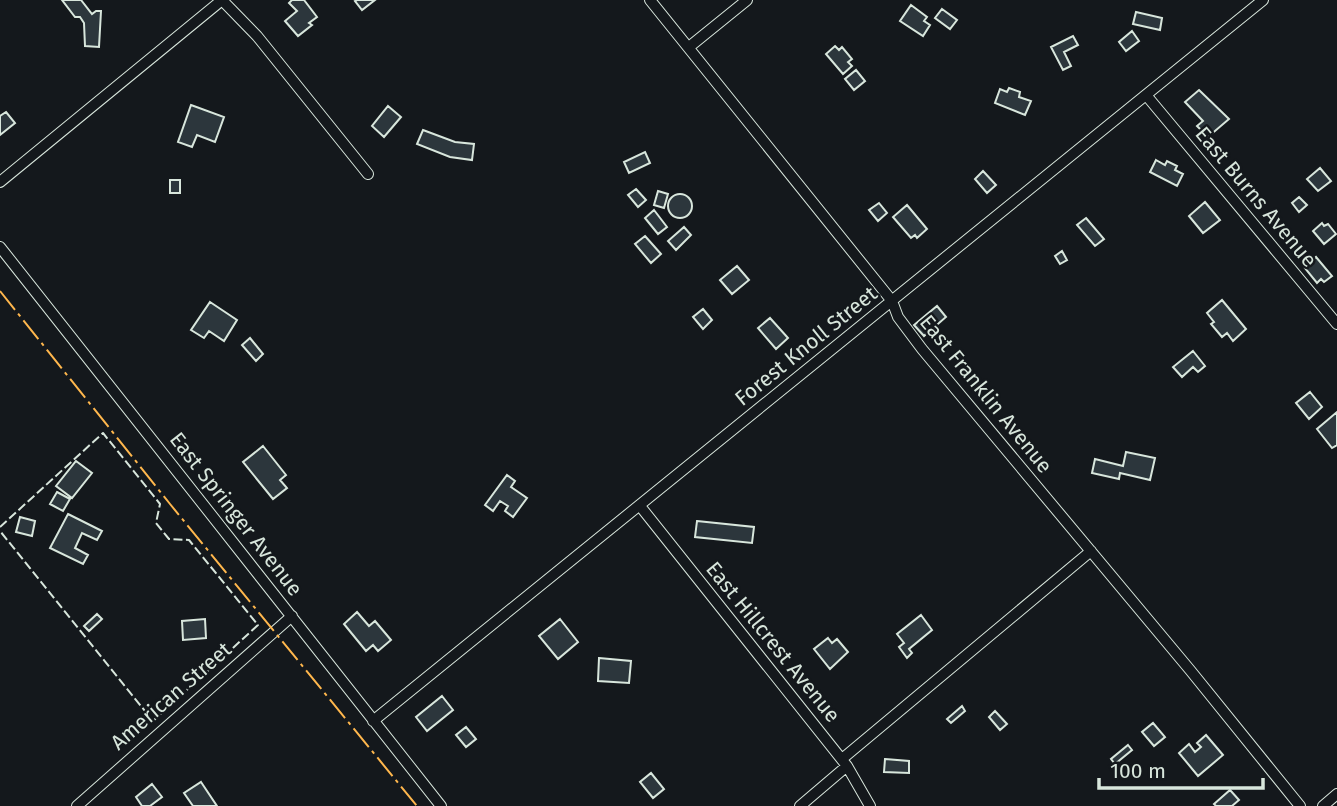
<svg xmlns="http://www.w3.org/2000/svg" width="1337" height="806" viewBox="0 0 1337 806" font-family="'Fira Sans',sans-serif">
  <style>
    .building { fill: #2c363c; stroke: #d8e6dc; stroke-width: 2 }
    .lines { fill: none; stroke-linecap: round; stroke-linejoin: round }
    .minor-casing { stroke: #d8e6dc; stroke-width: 12 }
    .minor { stroke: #14181c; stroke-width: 10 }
    .fence { stroke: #d8e6dc; stroke-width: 2; stroke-dasharray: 9 3.5; stroke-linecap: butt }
    .power { stroke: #ffb74d; stroke-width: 2; stroke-dasharray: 24 5 3.5 5; stroke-linecap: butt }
    .labels { text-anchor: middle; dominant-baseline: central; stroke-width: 5; stroke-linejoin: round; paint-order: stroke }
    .street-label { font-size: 21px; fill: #d8e6dc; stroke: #14181c }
  </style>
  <rect width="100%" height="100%" fill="#14181c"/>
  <path class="building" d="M62,0H81L92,14L96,11H101L99,47L85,46L84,23L80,17H75Z
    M292,0H304L317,17L309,23L312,25L298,36L285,21L297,11L289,3Z
    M357,0H375L362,10L355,1Z
    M911,5L927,17L924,21L930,25L923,36L900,21Z
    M942,9L957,20L950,29L935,18Z
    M1136,12L1162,18L1160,30L1133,24Z
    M1132,31L1139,41L1126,51L1119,42Z
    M1073,36L1078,45L1064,52L1071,66L1063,70L1051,47Z
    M835,46L839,50L842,47L852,59L848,62L852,66L843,74L826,54Z
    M856,70L865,81L854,90L845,79Z
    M1009,88L1020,92L1019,97L1031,101L1025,115L995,103L1000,89L1007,92Z
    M1199,90L1229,119L1208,137L1197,126L1203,121L1185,102Z
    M191,105L224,117L215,142L197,135L192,147L178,142Z
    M388,106L401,117L384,137L372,126Z
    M6,112L15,123L0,135V116Z
    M423,130L455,142L474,144L472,160L450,157L417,144Z
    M645,152L650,163L629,173L624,162Z
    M1156,160L1165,165L1167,161L1177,166L1175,170L1183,174L1177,186L1150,172Z
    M1320,168L1331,181L1318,191L1307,179Z
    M983,171L996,185L987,193L975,179Z
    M170,180H180V193H170Z
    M636,189L646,200L638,207L628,195Z
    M658,191L668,194L664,208L654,205Z
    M668 206a12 12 0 1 1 24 0a12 12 0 1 1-24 0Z
    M1299,197L1307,205L1299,212L1292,203Z
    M1205,202L1220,220L1203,233L1189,216Z
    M879,203L887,213L878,221L869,210Z
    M907,205L927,229L917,238L915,235L911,238L893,217Z
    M654,210L667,227L658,234L645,218Z
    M1086,218L1104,239L1095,246L1077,225Z
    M1322,223L1324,226L1328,224L1336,234L1324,244L1313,231Z
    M684,227L691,235L676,250L668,241Z
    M645,236L661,254L651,263L635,244Z
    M1062,251L1067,260L1060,264L1055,256Z
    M1316,257L1332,276L1324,282L1321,279L1317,283L1304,267Z
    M737,266L749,280L732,294L720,280Z
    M1222,300L1246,329L1233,341L1227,333L1222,337L1211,324L1214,322L1207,313Z
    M210,302L237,320L224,341L209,331L204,338L191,330Z
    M937,306L946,317L924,336L914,325Z
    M703,309L712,320L703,329L693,317Z
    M770,318L788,338L776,349L758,328Z
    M250,338L263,354L256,361L242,345Z
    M1193,351L1205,366L1198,372L1193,367L1182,377L1173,367Z
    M1310,392L1322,407L1309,419L1296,403Z
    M1337,412V445L1332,448L1317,429Z
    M263,446L286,475L280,480L287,488L273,499L243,462Z
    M1126,452L1155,458L1150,480L1120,473L1119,479L1092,473L1095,459L1123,466Z
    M76,461L92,473L72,498L56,486Z
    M507,475L515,481L511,487L527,498L513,517L505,511L508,506L500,501L493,511L485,505Z
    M57,492L70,499L63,511L50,504Z
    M68,514L102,531L97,540L82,533L75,548L88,555L83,564L50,548Z
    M20,517L35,521L32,536L16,532Z
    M697,521L754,527L752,543L695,537Z
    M357,612L369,626L375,621L391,640L378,651L373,645L366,651L344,624Z
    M97,614L102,619L89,631L84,626Z
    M921,615L932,630L909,649L912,653L907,658L899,647L904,643L897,634Z
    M205,619L206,638L183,640L182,621Z
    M560,619L578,642L558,659L539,636Z
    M828,638L832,643L837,639L848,652L830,669L814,649Z
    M599,658L631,661L629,683L598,681Z
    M442,696L453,710L427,731L416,717Z
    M962,706L965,711L951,723L947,719Z
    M995,711L1007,724L1000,730L989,717Z
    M1153,723L1165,737L1154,746L1142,732Z
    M466,727L476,739L466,747L456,735Z
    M1206,735L1223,755L1198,776L1179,753L1189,744L1195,752L1201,747L1197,743Z
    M1128,745L1132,750L1115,764L1111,759Z
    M885,759L909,761V773L884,772Z
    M651,773L664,789L653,798L640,782Z
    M201,782L217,806H193L184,793Z
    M152,784L162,797L150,806H142L136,797Z
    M1230,790L1239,800L1232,806H1216L1214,804Z"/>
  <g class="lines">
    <g class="minor-casing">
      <path id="minor" d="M222,0L257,36L368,174
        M650,0L892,301L898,317L922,349L1190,670L1300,806
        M689,47L747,0
        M1146,95L1337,324
        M0,182L222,0
        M0,247L441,806
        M640,506L847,766L870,806
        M373,721L1263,0
        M842,759L1091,551
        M77,806L292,616
        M800,806L847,766
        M1323,806L1337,794"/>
    </g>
    <use href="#minor" class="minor"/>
    <path class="fence" d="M0,527L103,433L160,504L156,523L169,539L189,540L258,625L153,721L0,531"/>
    <path class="power" d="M0,291L170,504L417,806"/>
  </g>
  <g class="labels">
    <g class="street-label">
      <text transform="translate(1256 197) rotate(50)">East Burns Avenue</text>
      <text transform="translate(806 346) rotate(-39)">Forest Knoll Street</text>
      <text transform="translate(986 394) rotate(51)">East Franklin Avenue</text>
      <text transform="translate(236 514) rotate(52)">East Springer Avenue</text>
      <text transform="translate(773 642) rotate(51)">East Hillcrest Avenue</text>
      <text transform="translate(171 696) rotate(-41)">American Street</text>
    </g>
  </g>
  <path d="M1099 778v10h164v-10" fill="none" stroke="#d8e6dc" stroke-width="3.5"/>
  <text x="1110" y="778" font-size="21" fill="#d8e6dc" stroke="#14181c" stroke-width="5" paint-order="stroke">100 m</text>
</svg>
